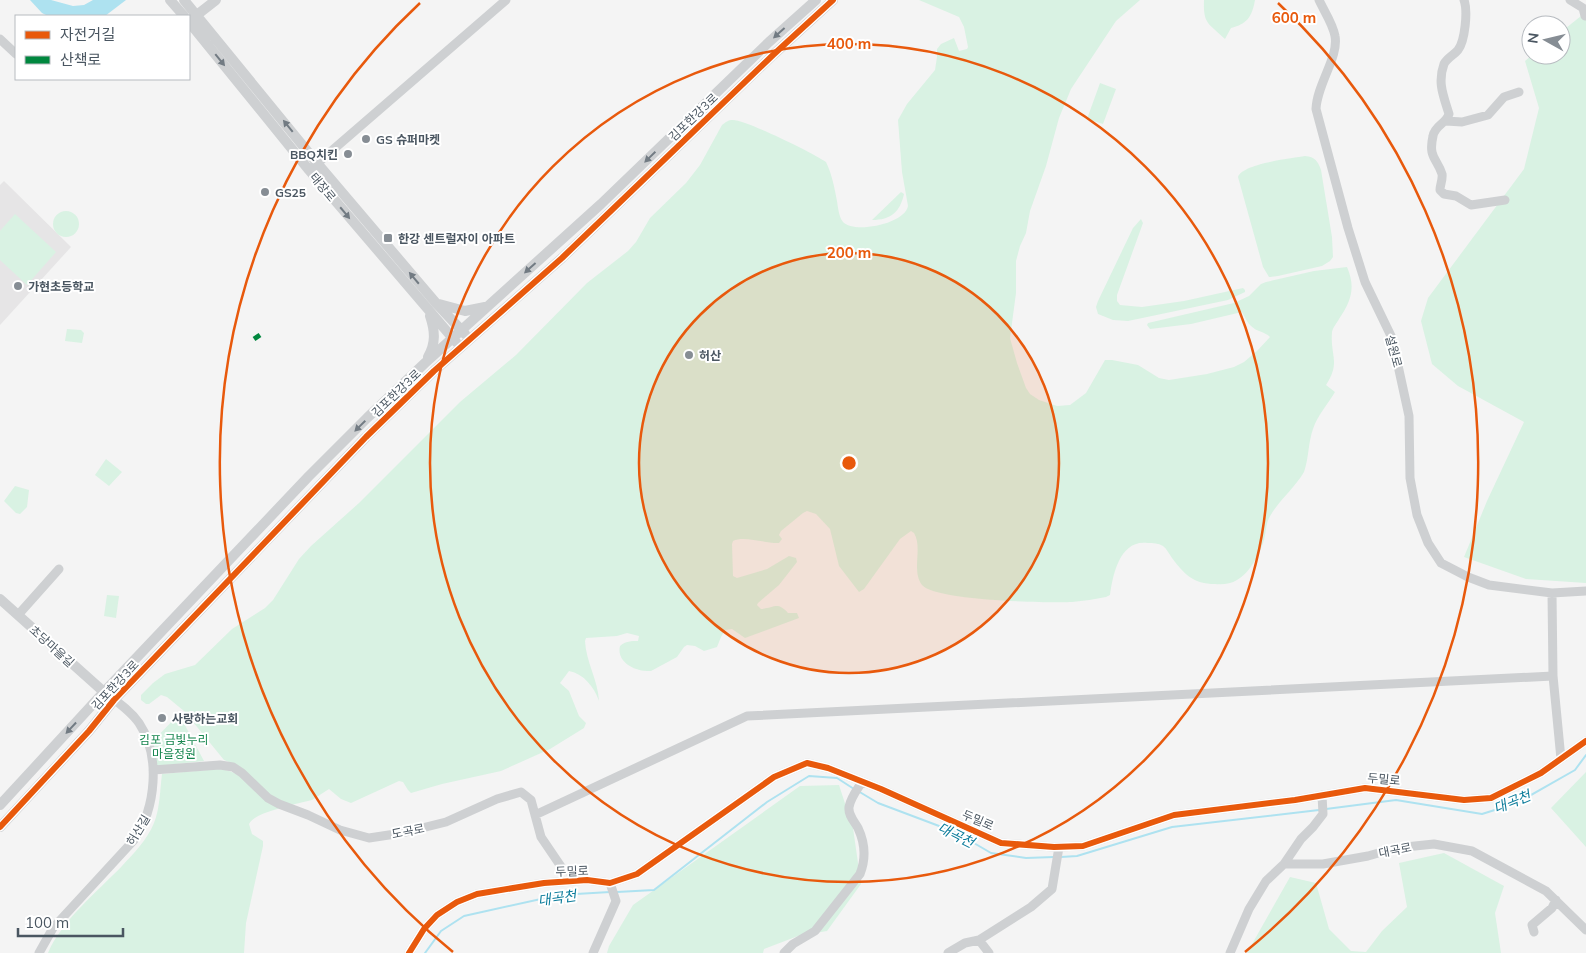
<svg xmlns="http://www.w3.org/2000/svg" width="1586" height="953" viewBox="0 0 1586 953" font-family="Mulish,'Noto Sans KR',sans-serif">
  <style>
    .education { fill: #e6e5e6 }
    .green { fill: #d9f2e3 }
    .water { fill: #aee2f0 }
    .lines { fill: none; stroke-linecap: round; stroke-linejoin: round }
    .stream { stroke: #aee2f0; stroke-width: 2 }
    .minor { stroke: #ced0d2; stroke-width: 9 }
    .tertiary { stroke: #ced0d2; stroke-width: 10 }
    .quiet { stroke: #00873e; stroke-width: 5; stroke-dasharray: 10 5; stroke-linecap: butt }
    .cycleway-casing { stroke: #fff; stroke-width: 9 }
    .cycleway { stroke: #e8590c; stroke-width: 6 }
    .oneway { fill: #727b83 }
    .ring { fill: none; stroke: #e8590c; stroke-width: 2.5 }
    .poi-dot { fill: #868d94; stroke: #fff; stroke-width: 2 }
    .labels { text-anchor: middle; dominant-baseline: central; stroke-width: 4; stroke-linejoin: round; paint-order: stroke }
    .street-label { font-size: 12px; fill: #4a5661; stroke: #fff }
    .poi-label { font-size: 12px; font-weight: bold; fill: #4a5661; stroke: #fff; text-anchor: start }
    .park-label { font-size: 12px; fill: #17864f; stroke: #fff }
    .water-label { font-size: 14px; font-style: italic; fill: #0c7c9b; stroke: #fff }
    .centre { fill: #e8590c; stroke: #fff; stroke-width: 2.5 }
    .ring-label { font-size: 15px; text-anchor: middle; font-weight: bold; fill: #e8590c; stroke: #fff; stroke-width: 4; stroke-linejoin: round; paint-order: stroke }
  </style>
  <rect width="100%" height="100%" fill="#f4f4f4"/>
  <path class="education" d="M4,181L71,247L0,325V185Z"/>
  <path class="green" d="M919,0H1140L1116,21L1071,89L1059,118L1046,166L1030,211L1026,233L1020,246L1016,261V293L1010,338L1017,363L1026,388L1030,394L1039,400L1057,406L1070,405L1086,393L1105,360H1112L1138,365L1159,378L1169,380L1207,374L1234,367L1244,362L1257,351L1270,337C1267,334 1264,333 1259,331C1249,327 1247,321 1242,312L1191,324L1150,329L1147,325L1148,323L1234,303L1249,296L1261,284L1266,282L1314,271L1347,267C1356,287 1351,302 1339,319C1337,323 1333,327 1332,332C1330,356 1341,362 1326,385L1335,392C1328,404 1317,416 1313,429C1308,443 1309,458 1304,472C1294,489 1278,501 1269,518C1266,524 1266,532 1264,540C1260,553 1250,573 1237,580C1231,584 1222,585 1215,584C1193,584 1184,574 1172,558C1169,554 1167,549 1163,546C1158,543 1153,543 1148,543C1120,539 1113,574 1110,595L1106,597C1095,599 1084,601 1072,602C1049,603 935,601 922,585C911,571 923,548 914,533L911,531L900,539L864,589L859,592L839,566L830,529L816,514L807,511L803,513L781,531L779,535L782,539L779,543C767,544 744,535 733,541L732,544L733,576L737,578L767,569L789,556L796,558L797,562L779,585L758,603L757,605L761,609C775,608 777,601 788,613H797L799,618L745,638L732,629L725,630L721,637L717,647L704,651L695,646L687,645L684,647L677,657L651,671C637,672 616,663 620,646C626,641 631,641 638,641L639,636L627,633L617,636L586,638L585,641C586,662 598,680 599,701C594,687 584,674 569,671L560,683L569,691L579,716L586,723L584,728L550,749L501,771L442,784L411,793L408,790L403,782L399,781L351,803L341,799L329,789L312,800L291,805L270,795L234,764L224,760L184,711L167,697L161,695L149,704H146L141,700V695L153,683L165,674L195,665L232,629L265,608L273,600L299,559L311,546L359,503L460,402L516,355L587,283L628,251L636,242L650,218L686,183L700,165L722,125C726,122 728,120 733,120C746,120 813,153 826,162C831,172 834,185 836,196C838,204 838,216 843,222C854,234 905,224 908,206L902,172L898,120L907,104L935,70L937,57V49L941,44L954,38L959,51L967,49L968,47L964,27L959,17Z
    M1204,0H1255C1252,17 1247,24 1231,28L1225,39C1209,23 1203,25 1204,0Z
    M1586,12V583L1526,579L1464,557L1487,501L1524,422L1458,386L1432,364L1421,321L1428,298L1524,169L1539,108L1525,61L1532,55H1561V32Z
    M1100,83L1116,89L1103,124L1087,119Z
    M1305,156C1315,157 1318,161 1321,170L1332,237L1333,257L1330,261L1322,266L1278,276L1269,277L1263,267L1238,177C1242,164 1292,158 1305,156Z
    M901,192L904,194C900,212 891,220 872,220Z
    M53 224a13 13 0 1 1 26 0a13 13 0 1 1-26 0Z
    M15,214L56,252L27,285L0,260V231Z
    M1141,219L1143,223L1117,295V301L1120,305L1142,307L1184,301L1243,288L1245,290V292L1228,300L1128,321L1113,320L1098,314L1096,307L1098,301L1133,228Z
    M67,329L81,330L84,333L82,343L65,341Z
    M106,459L122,472L109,486L95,475Z
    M15,486L29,490L27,507L20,514L16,513L4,501Z
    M107,595L119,596L116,618L104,616Z
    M179,714L204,761L159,766L156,764L152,742Z
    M218,769C240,769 263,794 280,808C271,811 254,815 249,824L252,834L263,841V846L246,923L244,953H48C62,920 97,892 122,866C134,853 147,840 154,823C160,808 160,789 162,774Z
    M1586,772V847L1551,808Z
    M839,785L853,828L861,884L827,931L798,936L764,949L763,953H607L609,946L633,905L800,786Z
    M1444,853L1504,886L1495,913L1501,953H1247L1290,877L1316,883L1329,929L1351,951L1366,952L1382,931L1407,907L1399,863Z"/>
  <path class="water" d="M30,0H51L73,6L84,5L93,0H126L105,16H48L42,13Z"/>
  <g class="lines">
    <path class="stream" d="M858,791L878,803L955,832L991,853L1026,858L1054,857
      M1326,809L1396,800L1482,814L1517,803L1575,770L1586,755
      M1061,857L1077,856L1172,827L1319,810
      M617,892L654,890L767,802L809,776L837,778L854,789
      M425,953L441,931L464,916L559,895L610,892"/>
    <path class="minor" d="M1319,0C1324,11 1333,24 1335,36C1339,57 1317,84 1316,109L1348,228L1365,282L1392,338L1409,416L1410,478L1417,515L1428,543L1441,563L1468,577L1489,585L1552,593L1586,591
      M1464,0C1468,11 1465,41 1458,50C1454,55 1447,58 1444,64C1437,83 1444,97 1449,114C1446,124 1435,125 1433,136C1428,158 1437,158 1442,174C1443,179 1440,185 1440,190L1444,194L1456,196L1471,205L1505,200
      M1570,0L1583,8L1585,16
      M0,39L16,54
      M1446,121L1462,122L1488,115L1504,97L1519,92
      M313,167L506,0
      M1552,593L1553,676L1561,759
      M18,615L59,569
      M153,770L220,765L233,767L242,773L268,798L279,804L308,815L340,830L369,838L402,833L446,822L497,799L521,792L531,800L541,837L562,868L586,880
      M535,815L747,716L1553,676
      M1284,864H1323L1368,856L1396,848L1434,844L1472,851L1546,891L1586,930
      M1534,932L1532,925L1552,908L1556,900
      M979,940L989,953
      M39,953L53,928L134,840C156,808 161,756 139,723C130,710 116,701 104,692
      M409,953L424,929L437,915L457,902L477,894L544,883L587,880L610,883L637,874L774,777L807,763L828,768L881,789L1001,843L1054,847L1083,846L1174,815L1295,800L1365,788L1464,800L1491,798L1541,773L1586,741
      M593,953L616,901L610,883
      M784,953L793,944L815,931L860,874C866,859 865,843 858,828C854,821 848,815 849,807C851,797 857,790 862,782
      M948,953L965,943L979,940L1031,907L1052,889L1059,847
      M1230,953L1249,909L1266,881L1284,864L1301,839L1313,827L1323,814L1322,795"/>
    <path class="tertiary" d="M170,0L184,16
      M184,0L317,163L436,303L465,334
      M193,18L216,0
      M189,22L309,170L456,342
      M439,304L465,311L485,307
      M428,357C436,343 435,331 430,316
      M0,599L104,692
      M0,805L104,692L309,476L367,418L425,363L601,204L769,42L816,0
      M0,827L89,731L114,700L366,437L434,371L562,258L773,55L833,0"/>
    <path class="quiet" d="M254,339L260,335"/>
    <g class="cycleway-casing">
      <path id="cycleway" d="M0,827L89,731L114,700L366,437L434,371L562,258L773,55L833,0
        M409,953L424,929L437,915L457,902L477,894L544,883L587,880L610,883L637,874L774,777L807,763L828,768L881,789L1001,843L1054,847L1083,846L1174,815L1295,800L1365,788L1464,800L1491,798L1541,773L1586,741"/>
    </g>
    <use href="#cycleway" class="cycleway"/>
  </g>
  <defs><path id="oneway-solid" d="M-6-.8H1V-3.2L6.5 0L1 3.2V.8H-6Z" transform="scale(1.25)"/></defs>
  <g class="oneway">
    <use href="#oneway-solid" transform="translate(779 33) rotate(138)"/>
    <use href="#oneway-solid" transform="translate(220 60) rotate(51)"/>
    <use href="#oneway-solid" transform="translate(288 126) rotate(-129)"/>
    <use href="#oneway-solid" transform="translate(650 157) rotate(136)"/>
    <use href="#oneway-solid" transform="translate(345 213) rotate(50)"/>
    <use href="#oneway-solid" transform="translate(530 268) rotate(138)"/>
    <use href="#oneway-solid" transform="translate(414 278) rotate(-130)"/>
    <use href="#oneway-solid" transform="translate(360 426) rotate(135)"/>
    <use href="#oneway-solid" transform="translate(71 728) rotate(133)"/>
  </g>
  <circle cx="849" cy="463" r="210" fill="#e8590c" fill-opacity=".12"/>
  <g class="ring">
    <circle cx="849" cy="463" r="210"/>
    <circle cx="849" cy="463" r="419"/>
    <path d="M453 952A629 629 0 0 1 420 3M1278 3A629 629 0 0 1 1245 952"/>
  </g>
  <g class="poi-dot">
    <circle cx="366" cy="139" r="5"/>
    <circle cx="348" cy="154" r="5"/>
    <circle cx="265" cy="192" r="5"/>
    <rect x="383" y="233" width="10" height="10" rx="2.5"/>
    <circle cx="18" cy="286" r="5"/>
    <circle cx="689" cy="355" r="5"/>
    <circle cx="162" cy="718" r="5"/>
  </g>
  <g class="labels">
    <g class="street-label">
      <text transform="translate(693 117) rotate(-44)">김포한강3로</text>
      <text transform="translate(323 187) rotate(50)">태장로</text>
      <text transform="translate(1394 351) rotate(75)">설원로</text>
      <text transform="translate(396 393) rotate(-44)">김포한강3로</text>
      <text transform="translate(52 646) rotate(42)">초당마을길</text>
      <text transform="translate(115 685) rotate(-47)">김포한강3로</text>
      <text transform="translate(1384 779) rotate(5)">두밀로</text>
      <text transform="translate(978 820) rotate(23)">두밀로</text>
      <text transform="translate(138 830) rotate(-59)">허산길</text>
      <text transform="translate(408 831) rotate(-11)">도곡로</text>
      <text transform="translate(1395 850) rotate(-11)">대곡로</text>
      <text transform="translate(572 871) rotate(-2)">두밀로</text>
    </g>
    <g class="poi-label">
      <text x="376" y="139">GS 슈퍼마켓</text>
      <text x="338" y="154" text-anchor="end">BBQ치킨</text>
      <text x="275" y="192">GS25</text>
      <text x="398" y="238">한강 센트럴자이 아파트</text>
      <text x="28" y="286">가현초등학교</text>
      <text x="699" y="355">허산</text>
      <text x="172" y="718">사랑하는교회</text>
    </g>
    <g class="park-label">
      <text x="174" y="739">김포 금빛누리<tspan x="174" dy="14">마을정원</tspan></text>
    </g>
    <g class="water-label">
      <text transform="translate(1512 802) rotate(-22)">대곡천</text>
      <text transform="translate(956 835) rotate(26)">대곡천</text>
      <text transform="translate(557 898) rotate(-8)">대곡천</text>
    </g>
  </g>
  <circle cx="849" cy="463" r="8" class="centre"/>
  <g class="ring-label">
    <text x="1294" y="23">600 m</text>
    <text x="849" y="49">400 m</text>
    <text x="849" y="258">200 m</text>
  </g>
  <rect x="15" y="15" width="175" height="65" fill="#ffffff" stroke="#b7bbc0"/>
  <rect x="25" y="31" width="25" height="8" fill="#e8590c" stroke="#b7bbc0"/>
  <text x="60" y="40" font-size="15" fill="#4a5661">자전거길</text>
  <rect x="25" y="56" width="25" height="8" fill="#00873e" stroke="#b7bbc0"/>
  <text x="60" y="65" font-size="15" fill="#4a5661">산책로</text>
  <g transform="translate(1546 40) rotate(278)"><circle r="24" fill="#ffffff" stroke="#b7bbc0"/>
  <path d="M0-4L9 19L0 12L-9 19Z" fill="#868d94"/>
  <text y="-8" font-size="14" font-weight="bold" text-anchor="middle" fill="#4a5661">N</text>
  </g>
  <path d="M18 928v8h105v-8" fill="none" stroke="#4a5661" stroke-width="2.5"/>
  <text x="25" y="928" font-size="15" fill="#4a5661" stroke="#ffffff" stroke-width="4" paint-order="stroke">100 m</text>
</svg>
